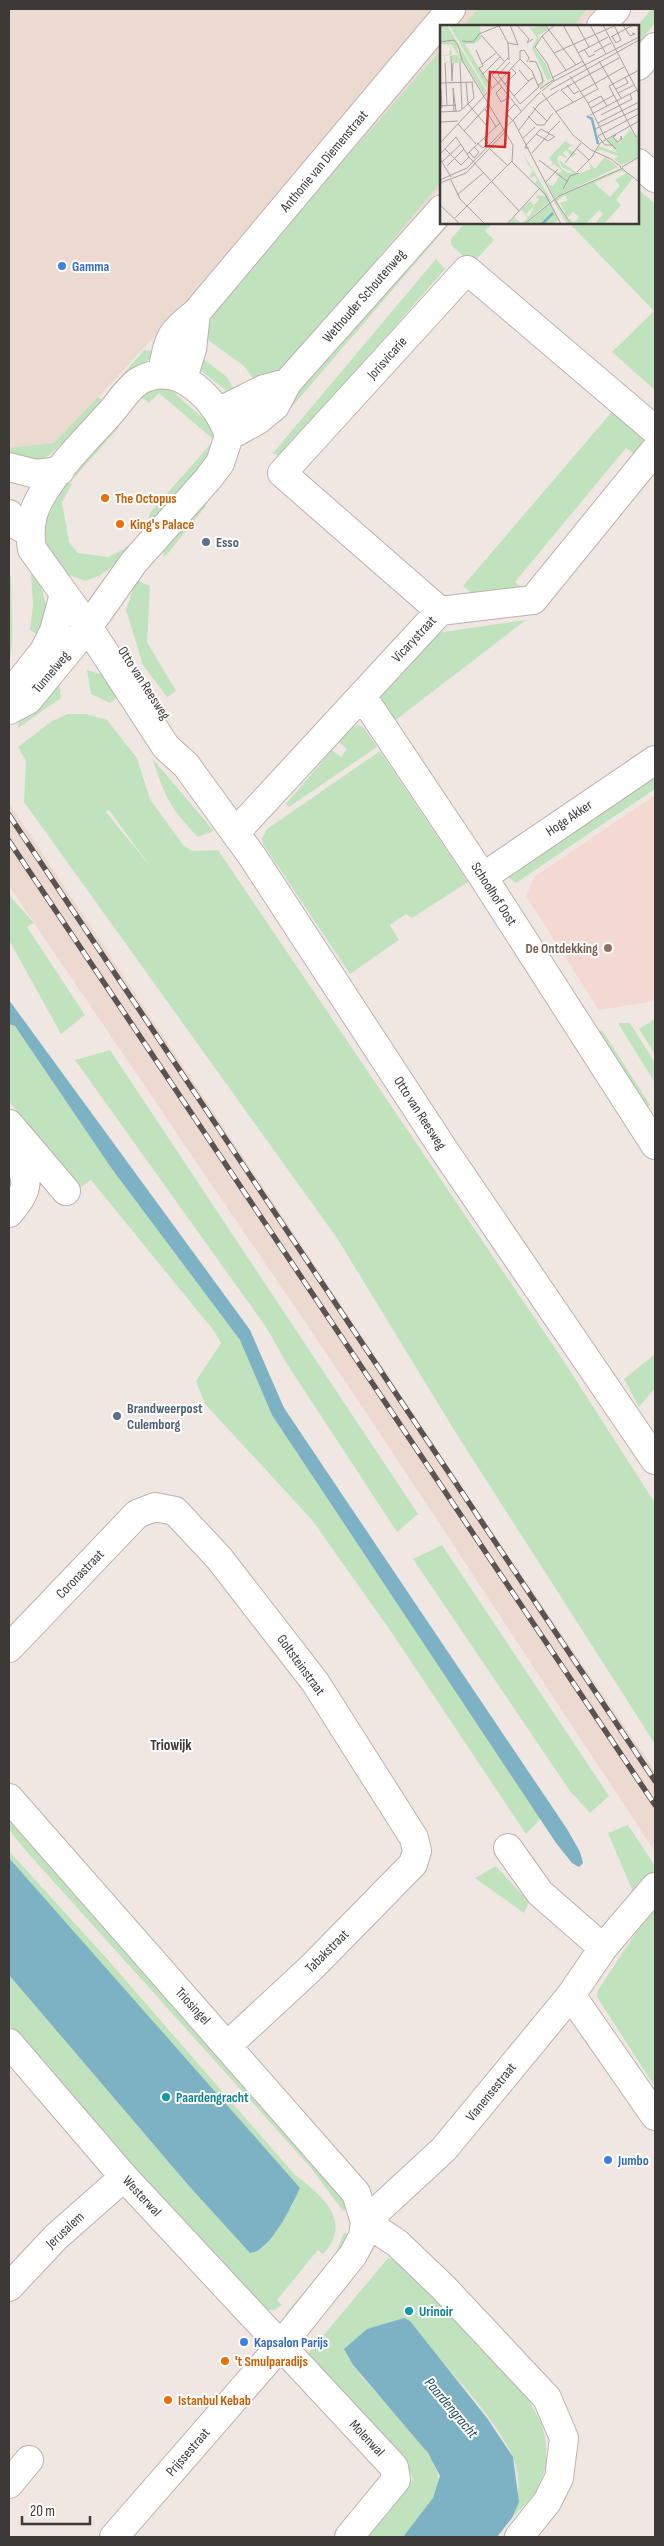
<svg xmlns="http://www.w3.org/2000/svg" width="664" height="2546" viewBox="0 0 664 2546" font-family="'Sofia Sans Condensed',sans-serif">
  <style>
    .built { fill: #ecdad1 }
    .education { fill: #f3d9d2 }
    .green { fill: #c0e3be; fill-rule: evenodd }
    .water { fill: #7db2c5 }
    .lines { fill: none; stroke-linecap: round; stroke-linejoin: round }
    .minor-casing { stroke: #bcb2ad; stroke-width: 30 }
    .minor { stroke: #fff; stroke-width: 28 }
    .rail-casing { stroke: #595452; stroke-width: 5.5 }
    .rail { stroke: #fff; stroke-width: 4; stroke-dasharray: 11; stroke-linecap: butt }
    .shop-dot { fill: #3f7fe0; stroke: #fff; stroke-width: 2 }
    .food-dot { fill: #e8710a; stroke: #fff; stroke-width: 2 }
    .service-dot { fill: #5c6f8a; stroke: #fff; stroke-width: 2 }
    .education-dot { fill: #8d6e63; stroke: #fff; stroke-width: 2 }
    .culture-dot { fill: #0f9aa8; stroke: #fff; stroke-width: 2 }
    .labels { text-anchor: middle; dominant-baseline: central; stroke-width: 4; stroke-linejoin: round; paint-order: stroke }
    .street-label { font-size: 14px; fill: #3d3937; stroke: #fff }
    .shop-label { font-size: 14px; font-weight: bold; fill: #366cbe; stroke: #fff; text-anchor: start }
    .food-label { font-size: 14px; font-weight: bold; fill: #c56008; stroke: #fff; text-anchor: start }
    .service-label { font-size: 14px; font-weight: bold; fill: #4e5e75; stroke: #fff; text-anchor: start }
    .education-label { font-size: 14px; font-weight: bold; fill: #785e54; stroke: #fff; text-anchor: end }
    .culture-label { font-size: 14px; font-weight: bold; fill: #0d838f; stroke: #fff; text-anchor: start }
    .neighbourhood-label { font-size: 15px; font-weight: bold; fill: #3d3937; stroke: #fff }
    .water-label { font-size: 15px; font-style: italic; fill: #1c4a58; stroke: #fff }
    .inset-river { fill: none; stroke: #7db2c5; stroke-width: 2.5 }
    .inset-road { fill: none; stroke: #a9a19e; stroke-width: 1 }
    .view { fill: #d62828; fill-opacity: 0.15; stroke: #d62828; stroke-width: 2.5 }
    .inset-edge { fill: none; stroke: #3d3937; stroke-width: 2.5 }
  </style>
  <rect width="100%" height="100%" fill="#f1e7e2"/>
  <path class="built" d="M9,9H595L580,26H442L441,187L291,362L200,288L18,483L9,471Z
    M9,803L460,1484L655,1771V1852L364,1409L9,886Z"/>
  <path class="education" d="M655,795V1001L599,1010L526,896L534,877Z"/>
  <path class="green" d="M478,9H587L573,26H463Z
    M652,9H655V23L638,44L637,26Z
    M441,50V182L291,362L257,384L244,366L205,338L207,322L218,303Z
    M638,189L655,204V390L612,352L654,311L569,223L638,222Z
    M442,223H450L278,423L272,417Z
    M465,223H493L485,231L494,240L472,264L451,245V239Z
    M436,259L445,269L281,457L273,453Z
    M144,350L156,352L115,394L109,390Z
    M202,358L227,377L236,393L228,392L200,370Z
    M154,388L170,389L213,427L218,441L216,451L126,557L99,576L86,581L66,574L41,542L40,527L49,515L64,481L72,484L62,502L69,542L78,553L108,557L124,549L145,531L150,513L214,440L159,393L149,403L140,396Z
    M98,397L106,404L38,465L13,458L9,448L54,443Z
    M616,407L645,436L646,443L639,458L626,448L515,582L521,587L474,595L463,586Z
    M113,419L119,427L74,478L71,472Z
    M202,497L206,506L165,557L161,549Z
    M9,573L11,577C11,590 15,652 9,660Z
    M38,573L47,610L40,636L30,630L33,604L31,574Z
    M136,580L150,586L147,642L176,691L167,697L143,665L126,610Z
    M526,620L393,722L380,698L381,695L436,633Z
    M87,670L104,675L119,696L110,703L91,694Z
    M59,682L61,698L18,728L19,718Z
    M68,714H86L107,720L137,758L150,799L183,845L192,851L218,850L563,1360L655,1503V1744L456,1433L337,1238L24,802L26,761L18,747L52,721ZM109,810L150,866L106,812Z
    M359,725L364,728L377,747L289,807L286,804L332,750L341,757L347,749L339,742L351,728Z
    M380,751L468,882L412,918L406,914L390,925L399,940L350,974L263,844L262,838L267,829Z
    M152,758L214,831L198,837C170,808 165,797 152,758Z
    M655,769V789L516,883L503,873Z
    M9,895L34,923L27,927L85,1015L61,1034L9,940Z
    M9,1001L232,1328L548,1811L526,1834L392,1633L312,1520L205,1404L196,1381L221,1343L214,1331L91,1180L77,1190L9,1101Z
    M655,1019V1054L639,1029Z
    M618,1023H630L655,1063V1083Z
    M602,1030L650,1105L642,1110L594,1034Z
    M110,1050L418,1514L397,1532L287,1364L266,1327L75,1060Z
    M655,1354V1388L639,1407L624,1379Z
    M442,1545L609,1796L590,1813L570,1791L413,1559Z
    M9,1810L352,2208L343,2211L311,2168L27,1852L9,1830Z
    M628,1825L655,1866V1870L633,1892L608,1833Z
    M9,1851L108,1960L295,2175C321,2194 354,2222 323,2254L318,2250L277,2300L282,2305L275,2310H264L162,2202L9,2025V1975L189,2186L250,2252L264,2247L293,2204L9,1858Z
    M496,1866L529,1902L524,1913L475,1878Z
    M653,1907H655V2087L597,1997L598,1990Z
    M344,2233L354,2235L286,2328V2313L334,2258Z
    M388,2258L398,2260L474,2335L528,2399L542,2424L546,2443V2467L535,2494L512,2518C520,2500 521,2475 512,2455C489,2408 441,2364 410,2322L350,2359C364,2390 449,2455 438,2488C432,2506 415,2523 403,2537H363L410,2485L413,2479L408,2467L307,2355Z"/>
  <path class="water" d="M9,1000L250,1330L284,1408L567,1829L580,1852L583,1863L579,1867L572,1863L556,1843L272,1415L240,1340L112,1169L15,1026L9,1024Z
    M9,1858L300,2188C292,2205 270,2252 250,2253L189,2186L9,1975Z
    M404,2318L410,2321L487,2418L513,2457L519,2502L512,2518L497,2537H403L433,2498L440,2476L428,2453L353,2365L344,2349L367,2329Z"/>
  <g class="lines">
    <g class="minor-casing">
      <path id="minor" d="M601,26L616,9
        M638,66L655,47
        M638,163L655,178
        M162,372C169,339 168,334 196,313L451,9
        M183,378L192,349L196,313
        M218,412L264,389L287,383
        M229,436C218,401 178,358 139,381C129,387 119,403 111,412C88,438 42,482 33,515C30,526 30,537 32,549L88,627L166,747L186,765L252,856L444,1150L655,1460
        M9,467L36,474L60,471
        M9,514L15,524L30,533
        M440,611L282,473L467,270L655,430
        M18,684L44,651L54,631L64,594
        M362,696L483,877L655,1145
        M9,710L28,700L88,627L134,562L208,479L220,463L229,436L258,420L275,406L287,383L442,209
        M235,833L440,611L533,600L655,450
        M483,877L655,760
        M9,1124L66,1191
        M9,1152C31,1178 31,1187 9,1213
        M9,1648L137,1514L155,1507L175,1511L219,1558L315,1682L414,1838L417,1851L413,1864L311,1968L228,2045
        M9,1798L356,2193L365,2222L363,2236L353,2255L281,2345L114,2537
        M508,1848L540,1893L603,1948
        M571,1995L655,2116
        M9,2043L124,2177L394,2467L396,2480L349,2537
        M365,2222L444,2149L571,1995L603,1948L655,1887
        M365,2222L397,2243L443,2287L547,2398L564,2438L559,2478L547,2502L519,2537
        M9,2287L56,2237L124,2177
        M9,2484L29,2460"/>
    </g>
    <use href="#minor" class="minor"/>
    <g class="rail-casing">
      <path id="rail" d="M9,815L655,1781
        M9,841L655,1805"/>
    </g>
    <use href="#rail" class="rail"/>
  </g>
  <g class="shop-dot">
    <circle cx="62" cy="266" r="5"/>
    <circle cx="608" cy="2160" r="5"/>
    <circle cx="244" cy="2342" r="5"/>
  </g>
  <g class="food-dot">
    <circle cx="105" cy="498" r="5"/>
    <circle cx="120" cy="524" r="5"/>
    <circle cx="225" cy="2361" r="5"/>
    <circle cx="168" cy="2400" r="5"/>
  </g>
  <g class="service-dot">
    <circle cx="206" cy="542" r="5"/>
    <circle cx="117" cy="1416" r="5"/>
  </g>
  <circle class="education-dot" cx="608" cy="948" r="5"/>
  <g class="culture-dot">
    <circle cx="166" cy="2097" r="5"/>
    <circle cx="409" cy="2311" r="5"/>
  </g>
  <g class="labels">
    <g class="street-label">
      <text transform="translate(324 161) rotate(-50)">Anthonie van Diemenstraat</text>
      <text transform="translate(364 296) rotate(-49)">Wethouder Schoutenweg</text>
      <text transform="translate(387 358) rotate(-48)">Jorisvicarie</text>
      <text transform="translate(414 639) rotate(-47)">Vicarystraat</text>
      <text transform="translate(51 672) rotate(-50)">Tunnelweg</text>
      <text transform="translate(144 683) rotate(57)">Otto van Reesweg</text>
      <text transform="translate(569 818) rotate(-34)">Hoge Akker</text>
      <text transform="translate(494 894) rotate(57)">Schoolhof Oost</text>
      <text transform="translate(420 1113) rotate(57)">Otto van Reesweg</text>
      <text transform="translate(80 1574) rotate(-46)">Coronastraat</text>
      <text transform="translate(301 1665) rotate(54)">Goltsteinstraat</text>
      <text transform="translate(327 1951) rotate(-45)">Tabakstraat</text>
      <text transform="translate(193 2006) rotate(48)">Triosingel</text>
      <text transform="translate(491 2092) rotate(-51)">Vianensestraat</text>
      <text transform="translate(142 2196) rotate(47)">Westerwal</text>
      <text transform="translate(65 2230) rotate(-43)">Jerusalem</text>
      <text transform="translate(367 2438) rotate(47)">Molenwal</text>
      <text transform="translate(188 2452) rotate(-49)">Prijssestraat</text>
    </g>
    <g class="shop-label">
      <text x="72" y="266">Gamma</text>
      <text x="618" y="2160">Jumbo</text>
      <text x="254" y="2342">Kapsalon Parijs</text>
    </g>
    <g class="food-label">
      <text x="115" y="498">The Octopus</text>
      <text x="130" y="524">King's Palace</text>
      <text x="235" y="2361">'t Smulparadijs</text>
      <text x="178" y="2400">Istanbul Kebab</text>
    </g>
    <g class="service-label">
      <text x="216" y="542">Esso</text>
      <text x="127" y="1408">Brandweerpost<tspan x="127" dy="16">Culemborg</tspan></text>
    </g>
    <g class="education-label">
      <text x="598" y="948">De Ontdekking</text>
    </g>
    <g class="culture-label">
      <text x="176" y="2097">Paardengracht</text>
      <text x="419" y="2311">Urinoir</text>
    </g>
    <g class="neighbourhood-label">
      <text x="171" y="1745">Triowijk</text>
    </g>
    <g class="water-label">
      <text transform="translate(451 2408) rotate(50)">Paardengracht</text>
    </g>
  </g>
  <g transform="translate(440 25)">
    <rect width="199" height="199" fill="#f1e7e2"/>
    <path d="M0,0H7L47,67L44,70L20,30L19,20L17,24L23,37L22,38H13V46L12,30L5,31V37L11,38H5L4,31H0L9,30L11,21L12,30H17L22,37L12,20L0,19V7L5,3L0,5ZM9,0H40L41,14L34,19H25L51,63L48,66ZM88,0L92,3L103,0L108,5L98,10L99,14L94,23L106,39L112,55L108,54L109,57L101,63L100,62L99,60L104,57L92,29L105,56L104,58L101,62L108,57L92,23L97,13ZM190,104L195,111L199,109V132L181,140L174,134L178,131L161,125L157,126L159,121L178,128L166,116L173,111L179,119ZM125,116L136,123L130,121L128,124L137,129L132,132L126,125L123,128L128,134L120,130L117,134L122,144L128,148H134L122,142L119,135L138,149L151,144L148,136L155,144L165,132L178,142L114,173L107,158L113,161L119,152L116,149L122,146L114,139L109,143L113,138L109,133ZM83,128L111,175L83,199H68L74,192L81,198L84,196L88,193L80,186L89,192L95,180L86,189L81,184L90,176L94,180L99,175L96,172L98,170L105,171L95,158L97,155L95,151L89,153L93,145L85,137L88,139ZM181,144L193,153L176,175L181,180L164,199L156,197L163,189L159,185L146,199H132L128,193L134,197L139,192L133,187L128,192L125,189V187L120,178L128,175L125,170L117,176L123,188L130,199H127L113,175L131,165ZM181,146L186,148L175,155L180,161L170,172L154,158ZM110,177L118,195L114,199H85Z" fill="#c0e3be" fill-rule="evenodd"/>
    <path class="inset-river" d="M147,91L152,94L158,119M102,199L113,188"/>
    <path class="inset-road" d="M77,0L89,14L87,18L93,14M105,0L136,40M137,0L149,22M150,0L166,29M163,0L199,69M183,0L190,11L195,9L192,8M59,1L68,18M39,9L61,0M41,10L64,36M102,11L126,45M172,11L176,18L181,15L174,0M171,12L193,0M22,16L33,17L39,9M0,17L14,15L18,20M68,18L69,35M68,18L78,20L70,0M18,20L22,35L73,120L72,137L105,169L121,199M144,24L149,32L155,29M36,25L43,41L39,43L52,63M154,27L171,18M114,28L174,1M138,28L168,12M11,31L12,56L13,38M68,33L52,50L81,86M80,34L92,46L99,63M80,34V26L84,25L89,33L87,37M89,36L96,37L101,48L103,57L98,60M159,36L181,73M70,37L58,50L80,79L99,62M5,38L7,80M20,38L22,84M42,39L56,28M79,45L88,56L95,52M43,49L60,32M130,51L148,78L165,113L176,124M112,53L143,36M114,56L107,38L95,22L102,11L115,0M26,57L28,79M0,58L33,57M65,59L76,48L71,43M127,60L134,69L139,66M62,62L56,68L61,77L70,72M100,64L113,55M176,64L188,58L185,52M1,65L2,83M51,65L80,34M110,65L199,15M121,65L179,33M121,65L133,77M102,66L114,56L199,12M140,67L184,42M102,68L133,110L151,125L171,134L181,142M178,68L194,60M74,71L89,56M148,78L161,71L167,81M28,79L46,100M0,81L16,80M93,82L107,96M151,83L174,70M45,84L56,102M0,87L20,86L28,79L34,73L32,57M14,87L13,63L16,86M115,87L158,64L123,0M150,90L197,65M161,90L192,74L190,69M88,91L97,100H104L113,88M72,95L66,88L75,79M73,95L113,172L131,199M0,97L18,96M158,98L199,77M18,99L36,119M155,104L199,83M79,105L99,79L119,65M24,106L49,79M108,108L120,96M96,109L108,116L114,112M176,110L173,112L177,117H178L182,114L181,111V115M16,112L29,132L79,186M196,112L169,61L199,45M83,113L95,102M0,118L47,68M37,118L43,123L48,118L43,113M172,120H165L158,111L199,89M89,123H85L87,119L101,104L115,112M136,123L149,135M5,124L21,140L29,132M50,124L67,140M29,127L34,133L39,127L34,122M92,128L109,109M0,129L16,112M27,129L60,98M152,132L160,118L199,96M0,134L11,152M99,135L128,157M2,137L21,119M125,138L141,118M7,141L24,124M180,142L199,157M182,142L199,132M137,147L153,131M0,155L27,143L101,66M11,155L20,174L45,199M106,157L118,144M0,158L26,148L65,107M123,164L130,151L139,148M17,170L43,148M0,180L20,199M15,193L72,136M67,199L99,164M84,199L119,171L183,143"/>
    <path class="view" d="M50,47L69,48L65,122L46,121Z"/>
    <rect width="199" height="199" class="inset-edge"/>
  </g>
  <rect width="664" height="2546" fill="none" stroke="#3d3937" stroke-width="20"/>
  <path d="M22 2516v8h68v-8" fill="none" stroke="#3d3937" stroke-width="2.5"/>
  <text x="30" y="2516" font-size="15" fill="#3d3937" stroke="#ffffff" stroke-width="4" paint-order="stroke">20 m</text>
</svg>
